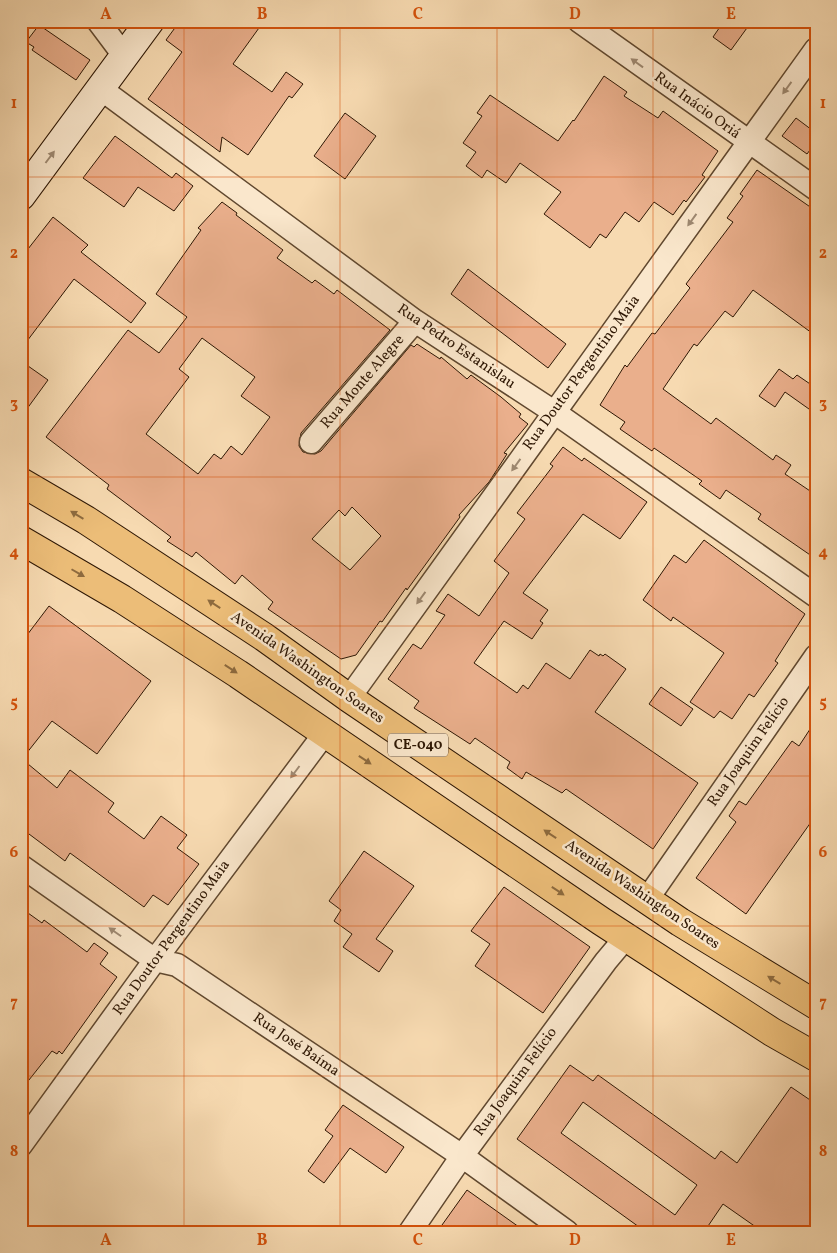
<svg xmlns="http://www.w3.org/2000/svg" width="837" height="1253" viewBox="0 0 837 1253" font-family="Vollkorn,serif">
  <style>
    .building { fill: #eaaf8c; stroke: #2e1704; fill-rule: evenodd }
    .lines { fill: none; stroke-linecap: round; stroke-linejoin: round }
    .street-casing { stroke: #60482f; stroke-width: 25 }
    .secondary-casing { stroke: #2e1704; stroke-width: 30 }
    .highway-casing { stroke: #2e1704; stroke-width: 30 }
    .street { stroke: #fae7cc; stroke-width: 22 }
    .secondary { stroke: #fae7cc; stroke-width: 28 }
    .highway { stroke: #ecbd78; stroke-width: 28 }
    .oneway { fill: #9e8972 }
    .oneway2 { fill: #8d6a3e }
    .grid { fill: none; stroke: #d5520b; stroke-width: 1; stroke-opacity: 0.55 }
    .labels { text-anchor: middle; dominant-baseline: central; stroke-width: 5; stroke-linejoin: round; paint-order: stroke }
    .shield { fill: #fae7cc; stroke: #6b5540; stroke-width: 1 }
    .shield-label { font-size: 14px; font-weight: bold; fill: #2e1704 }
    .street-label { font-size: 15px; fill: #2e1704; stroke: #fae7cc }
    .neatline { fill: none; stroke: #d5520b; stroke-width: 2 }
    .grid-label { font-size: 16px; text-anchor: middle; font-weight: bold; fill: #d5520b }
  </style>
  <rect width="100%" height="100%" fill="#f7dab1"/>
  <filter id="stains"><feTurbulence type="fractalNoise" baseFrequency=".004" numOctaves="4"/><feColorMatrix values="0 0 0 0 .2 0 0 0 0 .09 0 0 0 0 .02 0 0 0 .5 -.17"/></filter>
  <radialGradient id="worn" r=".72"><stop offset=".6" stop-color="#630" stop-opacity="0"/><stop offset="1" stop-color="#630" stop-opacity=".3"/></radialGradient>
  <path class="building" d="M180,21H264L233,64L272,92L286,72L303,84L292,98L289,96L248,155L222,137L220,152L148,99L182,52L166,40Z
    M724,21H752L731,50L713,37Z
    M39,25L90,60L76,80L32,50L34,47L26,42Z
    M604,76L627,92L624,96L658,118L663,111L718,151L702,175L705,177L686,202L684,200L673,215L654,202L639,222L625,212L606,238L600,234L590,248L544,214L561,192L520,163L506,183L487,170L482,178L466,166L476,152L463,143L482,116L477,113L490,95L558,141L573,120L574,121Z
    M345,113L376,136L345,179L314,156Z
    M796,118L816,133V142L807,154L782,136Z
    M115,136L172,178L176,173L193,186L174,211L138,187L124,207L83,178Z
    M757,170L816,211V336L753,290L733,317L725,311L697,346L694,344L663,389L711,424L716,418L773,460L776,455L791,465L785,474L816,495V559L758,519L761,514L726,490L720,499L699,484L702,481L654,448L652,451L620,429L625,422L600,405L625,365L627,367L652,333L655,334L690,288L686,284L733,222L727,218L743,196L740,194Z
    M222,202L237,213L236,215L283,250L277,258L312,283L315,280L334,294L337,290L390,330L301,433L299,446L303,452L315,454L321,451L411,345L414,347L417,344L440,359L441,357L467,379L471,375L501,397L521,414L519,417L528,424L504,453L507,454L489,482L459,515L460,517L407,590L406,588L382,622L380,621L356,655L341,659L268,609L273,602L242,575L235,584L196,552L192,557L167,541L171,537L107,489L109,485L46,437L128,330L159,353L187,317L156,294L201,230L198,228ZM202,338L255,377L241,396L270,417L242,455L231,446L221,459L214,454L198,474L146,434L189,377L179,369ZM352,507L381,536L350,570L312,539L339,510L345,516Z
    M53,217L88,245L81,252L146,303L131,323L74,279L21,349V258Z
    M468,269L566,344L548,368L451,294Z
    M21,361L48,380L21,417Z
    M779,369L793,379L797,375L816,388V414L785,392L775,407L759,396Z
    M563,447L582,461L584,458L647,502L620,539L583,514L523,593L548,610L540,621L543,623L532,639L504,621L474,663L517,693L523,685L528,689L546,663L570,679L590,650L599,656L600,654L603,656L605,654L626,669L595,712L698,783L653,849L566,789L562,793L526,772L522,779L507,768L510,762L475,738L470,744L414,708L419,701L388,679L413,644L421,649L445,615L436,611L448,594L479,616L509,573L494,561L525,519L517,513L553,466L550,464Z
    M704,540L805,614L775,661L778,663L754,697L749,694L732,719L720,711L714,718L690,702L724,653L673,617L671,621L643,600L674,555L686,563Z
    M49,606L151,681L97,754L52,721L22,759L57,788L70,770L114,803L108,812L144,839L161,816L187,835L177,848L199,864L168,905L153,895L144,907L70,853L65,861L21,828V643Z
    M661,687L693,709L681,726L649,704Z
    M816,720V815L746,914L696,878L736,822L729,816L739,801L746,805L792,741L799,746Z
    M364,851L414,886L376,939L393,951L379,972L343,947L352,934L334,921L341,910L329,901Z
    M504,887L590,947L543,1013L475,966L490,944L471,931Z
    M21,908L42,923L44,920L87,952L94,943L108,953L100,964L117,977L62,1054L59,1051L57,1054L52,1051L21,1090Z
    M570,1065L593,1081L598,1075L715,1159L721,1151L737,1163L791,1087L816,1104V1232H763L723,1204L704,1232H646L517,1139ZM583,1102L697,1185L675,1215L561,1133Z
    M343,1105L404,1147L386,1173L350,1148L324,1183L308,1171L333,1136L325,1130Z
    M467,1190L526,1232H437Z"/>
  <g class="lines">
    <g class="street-casing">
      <path id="street" d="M98,21L125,57
        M579,21L816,189
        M101,89L415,321L554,412L816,596
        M311,442L415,321
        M349,698L816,49
        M21,866L155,960L177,965L462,1156L567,1232
        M648,898L816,656
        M21,1145L155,960L325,733
        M410,1232L462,1156L606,961L627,936"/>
    </g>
    <g class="secondary-casing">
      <path id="secondary" d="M21,196L150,21"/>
    </g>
    <g class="highway-casing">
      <path id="highway" d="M21,482L86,520L264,637L349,698L680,922L816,1005
        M21,540L122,599L238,674L601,921L772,1032L816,1057"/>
    </g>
    <use href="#street" class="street"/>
    <use href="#secondary" class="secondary"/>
    <use href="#highway" class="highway"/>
  </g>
  <defs><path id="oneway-solid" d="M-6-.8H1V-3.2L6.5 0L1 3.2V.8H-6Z" transform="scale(1.25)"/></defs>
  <g class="oneway">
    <use href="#oneway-solid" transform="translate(637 63) rotate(-144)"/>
    <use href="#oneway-solid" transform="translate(787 88) rotate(126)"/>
    <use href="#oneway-solid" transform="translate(50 157) rotate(-53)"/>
    <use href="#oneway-solid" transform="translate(692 220) rotate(126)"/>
    <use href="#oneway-solid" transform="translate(516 465) rotate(126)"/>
    <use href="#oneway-solid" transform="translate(421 598) rotate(126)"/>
    <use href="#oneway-solid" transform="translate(295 772) rotate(127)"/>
    <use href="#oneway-solid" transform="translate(115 932) rotate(-145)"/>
  </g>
  <g class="oneway2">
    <use href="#oneway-solid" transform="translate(77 515) rotate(-149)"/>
    <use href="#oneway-solid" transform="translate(78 573) rotate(30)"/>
    <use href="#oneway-solid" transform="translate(214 604) rotate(-147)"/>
    <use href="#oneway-solid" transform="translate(231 669) rotate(33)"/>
    <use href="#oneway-solid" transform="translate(365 760) rotate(34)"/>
    <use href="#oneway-solid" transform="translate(550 834) rotate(-146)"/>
    <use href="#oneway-solid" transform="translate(558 891) rotate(34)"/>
    <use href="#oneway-solid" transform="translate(774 980) rotate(-149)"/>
  </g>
  <path class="grid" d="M184,21V1232M340,21V1232M497,21V1232M653,21V1232M21,177H816M21,327H816M21,477H816M21,626H816M21,776H816M21,926H816M21,1076H816"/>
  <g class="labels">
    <rect class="shield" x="388" y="733.5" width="60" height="23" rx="4"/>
    <g class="shield-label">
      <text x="418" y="745">CE-040</text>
    </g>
    <g class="street-label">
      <text transform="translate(697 106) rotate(36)">Rua Inácio Oriá</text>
      <text transform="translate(456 347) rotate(34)">Rua Pedro Estanislau</text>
      <text transform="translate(582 373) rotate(-54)">Rua Doutor Pergentino Maia</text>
      <text transform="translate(363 382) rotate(-49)">Rua Monte Alegre</text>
      <text transform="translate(307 668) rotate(35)">Avenida Washington Soares</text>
      <text transform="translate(749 752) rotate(-55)">Rua Joaquim Felício</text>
      <text transform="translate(642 895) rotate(34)">Avenida Washington Soares</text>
      <text transform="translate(172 938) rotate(-54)">Rua Doutor Pergentino Maia</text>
      <text transform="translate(296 1045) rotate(34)">Rua José Baíma</text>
      <text transform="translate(516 1082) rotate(-54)">Rua Joaquim Felício</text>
    </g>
  </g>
  <rect width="837" height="1253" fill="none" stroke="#f7dab1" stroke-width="55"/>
  <rect x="28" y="28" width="782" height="1198" class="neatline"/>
  <g class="grid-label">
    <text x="106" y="19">A</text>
    <text x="262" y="19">B</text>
    <text x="418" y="19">C</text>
    <text x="575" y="19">D</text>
    <text x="731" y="19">E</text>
    <text x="14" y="108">1</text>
    <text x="823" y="108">1</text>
    <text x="14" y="258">2</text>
    <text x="823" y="258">2</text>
    <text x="14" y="408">3</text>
    <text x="823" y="408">3</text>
    <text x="14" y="557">4</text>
    <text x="823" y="557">4</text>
    <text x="14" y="707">5</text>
    <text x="823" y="707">5</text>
    <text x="14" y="857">6</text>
    <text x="823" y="857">6</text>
    <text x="14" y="1007">7</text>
    <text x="823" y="1007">7</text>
    <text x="14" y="1156">8</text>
    <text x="823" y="1156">8</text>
    <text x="106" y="1245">A</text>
    <text x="262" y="1245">B</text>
    <text x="418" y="1245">C</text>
    <text x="575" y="1245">D</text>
    <text x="731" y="1245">E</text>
  </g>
  <rect width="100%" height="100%" filter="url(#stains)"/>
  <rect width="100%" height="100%" fill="url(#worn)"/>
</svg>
